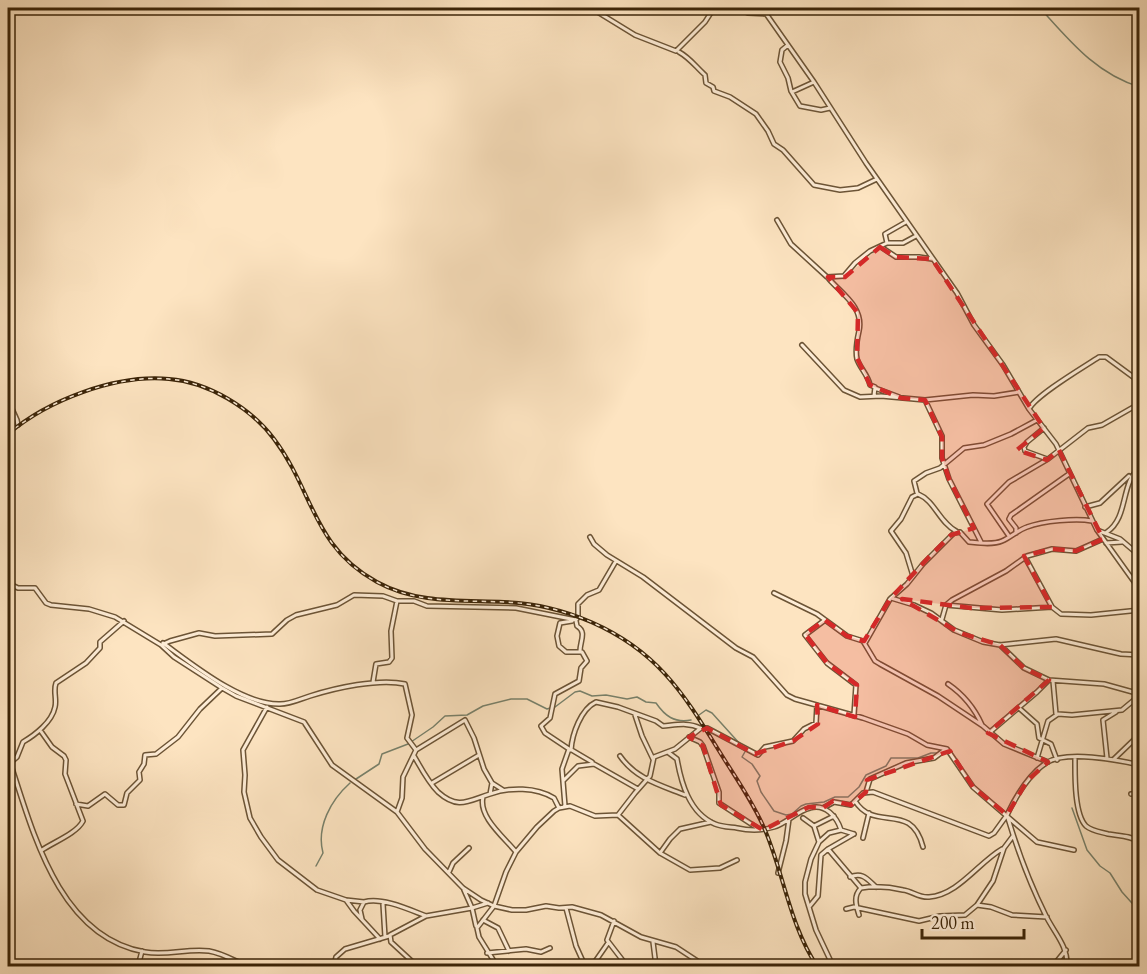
<svg xmlns="http://www.w3.org/2000/svg" width="1147" height="974" viewBox="0 0 1147 974" font-family="'EB Garamond',serif">
  <style>
    .lines { fill: none; stroke-linecap: round; stroke-linejoin: round }
    .stream { stroke: #78816b; stroke-width: 1.5 }
    .minor-casing { stroke: #6c5436; stroke-width: 6 }
    .minor { stroke: #feedd7; stroke-width: 3 }
    .rail-casing { stroke: #3b2408; stroke-width: 4 }
    .rail { stroke: #feedd7; stroke-width: 1.5; stroke-dasharray: 4.5; stroke-linecap: butt }
    .marked { fill: #d62828; fill-opacity: 0.2; stroke: #d62828; stroke-width: 4.5; stroke-dasharray: 12 8; stroke-linejoin: round }
  </style>
  <rect width="100%" height="100%" fill="#fde4c1"/>
  <filter id="stains"><feTurbulence type="fractalNoise" baseFrequency=".00333" numOctaves="4"/><feColorMatrix values="0 0 0 0 .2 0 0 0 0 .09 0 0 0 0 .02 0 0 0 .5 -.17"/></filter>
  <radialGradient id="worn" r=".72"><stop offset=".6" stop-color="#630" stop-opacity="0"/><stop offset="1" stop-color="#630" stop-opacity=".3"/></radialGradient>
  <g class="lines">
    <path class="stream" d="M1040,8C1069,40 1096,74 1140,87
      M555,707L575,692L580,691L592,696L606,695L627,699L637,697L646,702L656,703C665,716 674,723 691,720
      M699,715L706,710L712,713L740,744
      M746,750L742,757L752,764L760,776L757,781L761,792L774,811L786,815L792,814L801,806L806,804L824,802L835,797H848L859,787L866,775L886,766L891,758H918L931,753H938
      M353,781L379,764L382,754L408,744L433,727L445,716L467,715L483,706L511,699H527L547,709L550,708
      M1072,808L1087,850L1100,866L1110,873L1122,892L1140,912
      M316,866L323,853C316,827 331,800 350,783"/>
    <g class="minor-casing">
      <path id="minor" d="M591,8L635,35L676,51L705,22L714,8
        M744,8V11L748,13L767,14
        M762,8L814,82L866,163L957,293L974,325L1003,365L1029,409L1056,444L1097,530L1140,590
        M788,45L782,50L780,62L788,78L791,91L800,106L821,110L830,108
        M679,52C690,58 696,67 705,75L706,83L713,87L714,91L730,97L756,114L768,131L774,144L783,150L814,185L840,190L858,188L877,179
        M792,92L814,82
        M777,220L791,244L827,277L844,276L855,263L870,251L887,243H903L916,236
        M887,243L885,234L906,222
        M881,247L896,257H919L932,259
        M829,279C842,294 864,307 859,331C857,340 855,350 857,359C860,368 868,375 870,385L875,387L874,396
        M802,345L844,390L860,397L881,396L925,400L973,395L994,396L1019,392
        M875,388L899,397
        M8,400L17,420L18,425
        M925,400L942,436V458L949,479L981,542
        M1029,409C1036,395 1084,367 1099,357H1106L1140,382
        M1044,428L1027,442L1024,447L1025,451L1047,459
        M917,493L914,481L926,473L940,468L964,448L984,445L1011,434L1037,420
        M1085,507L1100,503L1129,476
        M1097,530L1120,539L1140,556
        M1107,532C1129,517 1120,483 1140,467
        M1016,533V528L1009,519L1011,515L1069,474
        M1009,536L987,504L1009,482L1048,459L1088,428L1102,425L1137,405
        M590,537L594,544L607,555L643,577L736,648L753,657L787,695L795,699L863,718L908,734L927,745L947,749L973,787L1037,842L1074,850
        M1106,543L1122,542
        M1025,557L1052,607
        M913,576L906,553L891,531L901,519L912,497L918,494C935,501 939,522 956,531
        M8,583L18,588H35L46,603L51,605L89,609L115,617L161,645L174,657L222,688L236,696L304,722L332,765L397,812L425,849L463,888L481,900L494,906L512,910H526L546,906L559,908L572,907L601,915L641,937L676,947L705,966
        M774,593L817,614L847,636L863,641L875,661L880,664L938,696L983,726L1004,744L1048,762
        M891,598L914,605L931,613L954,630L983,642L1000,645L1056,639L1121,654L1140,655
        M946,605L1002,610L1052,607L1061,614L1091,615L1140,610
        M942,619L946,605L952,600L1006,571L1027,556L1052,549L1076,551L1103,539
        M825,620L805,635L827,663L856,685L854,715
        M576,621L577,626C587,632 580,641 580,651
        M163,643C192,664 242,705 280,704C291,704 300,699 310,696C335,688 379,678 405,684L412,715L407,738L416,750L403,777L402,798L397,812
        M865,643L890,599L907,584L923,564L954,533L960,532L969,542C979,543 993,545 1002,541C1011,537 1018,530 1027,527C1043,521 1076,518 1092,521
        M161,645L170,641L199,633L215,636L272,634L287,620L296,615L337,605L354,595L383,596L397,601H414L427,606L516,608L576,620L578,617V604L587,595L599,590L616,561
        M1000,645L1024,668L1049,680L1104,684L1140,694
        M1053,681L1056,714
        M373,682L376,664L389,662L392,658L391,631L397,601
        M948,684C964,695 974,707 982,725
        M267,707L243,750L245,775L244,792L250,818L261,837L278,860L317,890L346,900L354,911L380,939
        M1019,708L1037,724L1039,738L1051,744L1057,760
        M635,715L642,736L653,759
        M40,730L52,747L64,756L66,760L65,774L83,821C77,833 54,842 42,850
        M990,732L1037,692L1049,680
        M689,737L700,742L703,746L719,792V803L759,829
        M570,749L592,762
        M416,750L465,720L474,738L484,769L492,783L490,794
        M571,750C572,734 581,709 596,702L618,707L656,721L663,726C676,725 688,722 700,728
        M669,753L677,759C681,782 689,813 715,824C722,827 730,827 737,828C751,831 761,831 774,827C787,823 797,811 810,808C825,803 837,817 841,830L854,834
        M8,756C32,828 57,937 145,952C167,956 188,948 209,951C222,953 235,961 247,966
        M414,756C421,768 428,782 438,792C458,810 468,801 490,794C510,787 536,787 554,798L559,808
        M620,756C636,779 660,785 685,795
        M1037,758L1048,721L1058,714L1072,715L1122,710L1140,695
        M1075,758C1075,774 1074,814 1086,826C1092,831 1101,832 1108,834C1119,836 1129,835 1140,842
        M1107,758L1103,720L1116,712
        M1114,759L1140,734
        M10,763L17,757L23,742C35,735 52,722 55,707C57,699 53,691 56,683L86,663L100,648V642L124,621
        M564,780L578,766L594,764L638,789
        M432,783L479,755
        M492,783L503,790
        M866,792L870,779L906,763L934,758L946,749
        M1131,794L1140,793
        M483,797C478,817 505,838 516,852
        M855,801C875,833 911,800 923,847
        M76,804L88,806L105,794L118,805H124L127,793L140,780L139,772L144,764L145,755L156,754L178,737L200,709L222,688
        M565,806L562,769L569,749L545,733L541,726L550,718L555,694L579,681L581,668L587,661L582,652H566L559,646L557,636L560,623L572,621
        M823,808L834,802L851,805L863,793L873,792L989,836L994,833L1007,815
        M618,815L660,853L690,870L720,868L737,860
        M803,818L814,826L819,842
        M814,826L834,816
        M863,838L869,813
        M828,849L861,888
        M660,853L670,839L680,829L711,822
        M449,872L453,863L469,848
        M778,873L786,841L789,819
        M850,877C863,872 867,879 876,887
        M464,890L472,908L476,926
        M346,900L364,902
        M383,904L385,937
        M977,905L991,907L1012,915L1047,917
        M809,907L818,896L821,855L828,849L854,834
        M566,908L576,946L585,966
        M846,909L854,907L919,921L940,916L965,915L977,905L993,881L1004,848L1013,836
        M859,915C856,905 853,896 861,888C874,886 890,887 903,890C912,891 919,898 929,897C958,895 978,863 1002,849
        M362,919L360,910L364,902C382,897 408,909 426,916
        M483,920L498,928L509,951
        M614,921L607,940L627,966
        M653,942L656,966
        M487,953L526,949L541,952L550,948
        M138,966L142,951
        M334,966L336,957L345,949L389,936
        M417,966L391,942L390,935L426,916L472,908L488,903
        M497,966L479,937L477,928L494,906L506,872L516,852L537,827L554,811L559,808L570,806L595,816L618,815L635,793L650,776L654,757L675,749L701,728H707L758,755L765,747L793,741L804,729L816,723L817,705
        M592,966L608,943
        M833,966L816,930L805,894V882L811,859L819,842L829,833L841,830
        M1053,966L1066,950
        M1067,966C1068,946 1055,934 1046,916C1030,884 1017,849 1007,815C1016,796 1028,775 1046,763C1066,750 1118,760 1140,765"/>
    </g>
    <use href="#minor" class="minor"/>
    <g class="rail-casing">
      <path id="rail" d="M8,434C48,400 116,374 169,379C208,382 251,408 274,439C314,492 312,546 377,582C417,604 461,600 504,602C563,604 625,630 665,674C689,700 707,732 726,762C740,784 755,806 765,830C784,875 790,926 817,966"/>
    </g>
    <use href="#rail" class="rail"/>
  </g>
  <path class="marked" d="M880,247L895,257L932,259L1044,428L1017,450L1047,460L1059,450L1103,539L1076,551L1052,549L1024,556L1052,607L971,608L902,599L960,633L1000,645L1024,668L1049,680L988,733L1048,762L1027,781L1007,815L973,787L950,751L867,780L866,792L851,805L833,801L823,808L809,807L763,830L721,805L703,746L689,737L707,728L755,754L793,741L818,724L817,705L855,717L857,685L827,663L805,634L825,620L847,636L864,641L890,599L928,558L951,535L974,528L949,479L942,458V437L925,400L901,398L870,385L857,358L858,313L828,277H845Z"/>
  <rect width="1147" height="974" fill="none" stroke="#fde4c1" stroke-width="30"/>
  <rect x="9" y="9" width="1129" height="956" fill="none" stroke="#3b2408" stroke-width="3"/>
  <rect x="15" y="15" width="1117" height="944" fill="none" stroke="#3b2408" stroke-width="1.5"/>
  <path d="M922 929v9h102v-9" fill="none" stroke="#3b2408" stroke-width="3"/>
  <text x="931" y="929" font-size="18" fill="#3b2408" stroke="#feedd7" stroke-width="4.5" paint-order="stroke">200 m</text>
  <rect width="100%" height="100%" filter="url(#stains)"/>
  <rect width="100%" height="100%" fill="url(#worn)"/>
</svg>
